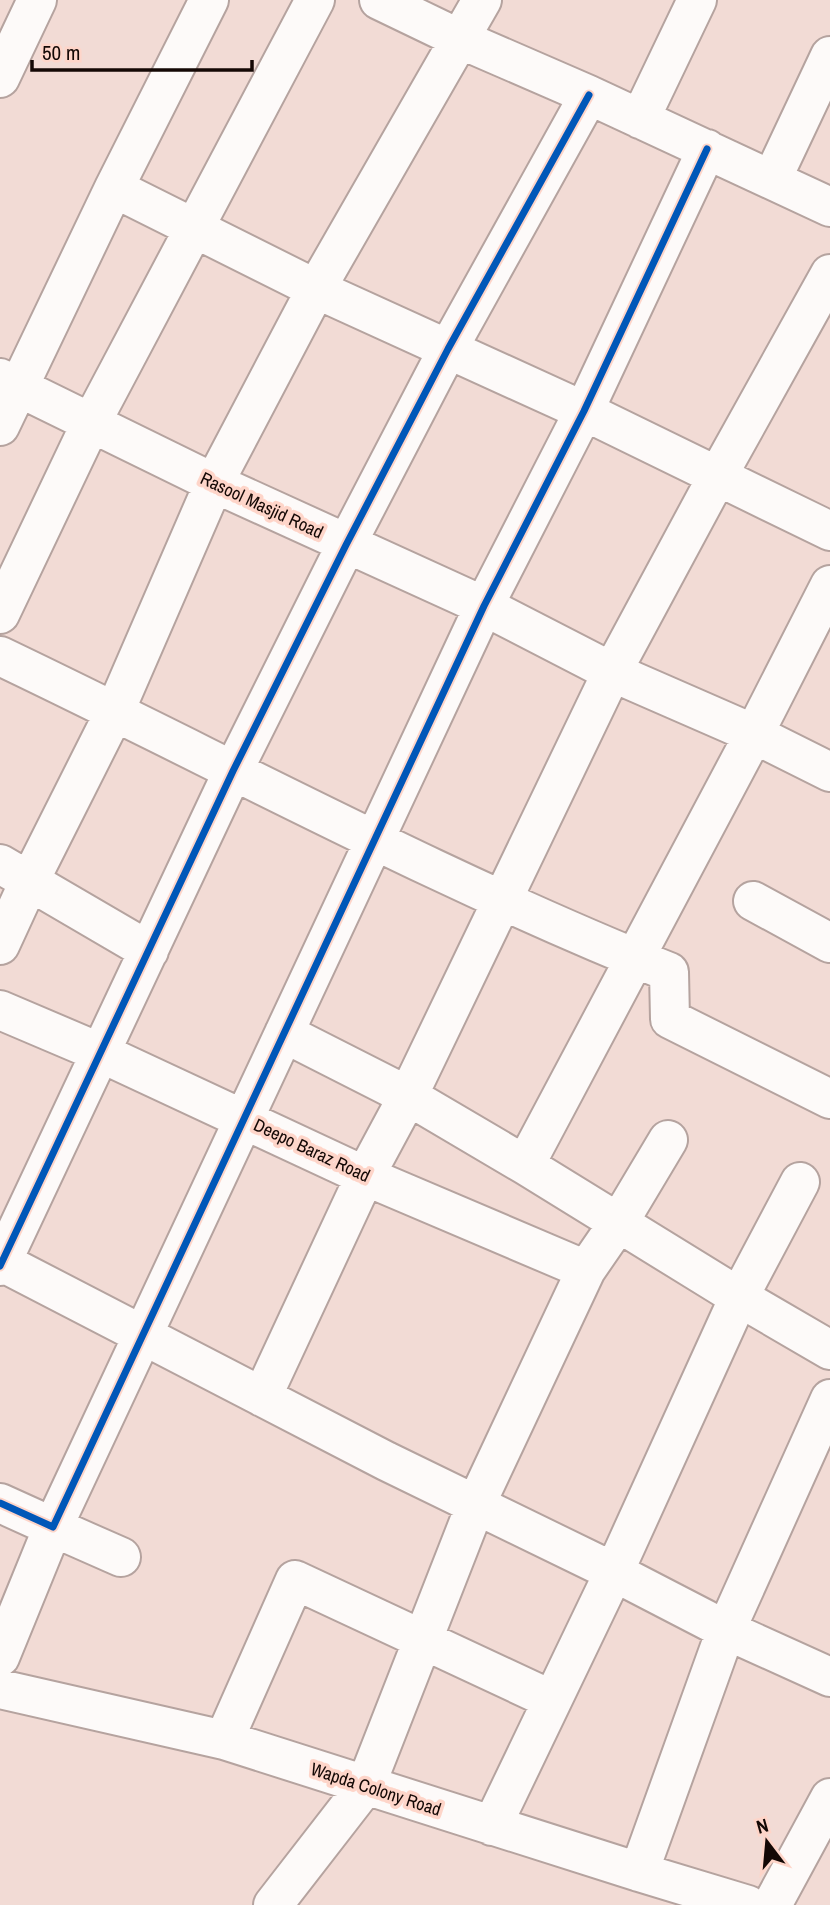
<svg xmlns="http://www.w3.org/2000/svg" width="830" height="1905" viewBox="0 0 830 1905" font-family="'Archivo Narrow',sans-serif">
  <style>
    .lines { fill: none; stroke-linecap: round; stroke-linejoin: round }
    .minor-casing { stroke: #b5a39f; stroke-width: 42 }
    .minor { stroke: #fdfaf9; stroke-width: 38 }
    .cycleway-casing { stroke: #fed5c9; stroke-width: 11 }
    .cycleway { stroke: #0057b8; stroke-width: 7 }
    .labels { text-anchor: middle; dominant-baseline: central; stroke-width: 7; stroke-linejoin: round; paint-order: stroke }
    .street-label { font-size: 18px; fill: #140805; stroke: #fed5c9 }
  </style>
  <rect width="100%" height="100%" fill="#f2dbd5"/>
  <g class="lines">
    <g class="minor-casing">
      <path id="minor" d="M379,0L460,39L589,95L830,207
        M0,78L37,0
        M640,119L697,0
        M772,179L830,56
        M114,188L316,289L584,411L830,531
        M0,378L214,483L484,606L612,672L754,734L830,772
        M0,426L114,188L209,0
        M0,614L91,423L315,0
        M0,656C222,762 439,880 669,972L670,1019L830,1099
        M0,864L149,951
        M753,901L830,943
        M0,945L29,882L115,711L214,483L316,289L482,0
        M0,1010L101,1053L365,1176L586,1270
        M284,1033L408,1096L525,1165L739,1297L830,1350
        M525,1165L754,734L830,585
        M0,1261L386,1461L614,1572L726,1630L830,1677
        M0,1266L233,771L346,545L448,349L589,95
        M262,1397L365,1176L408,1096L612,672L717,477L830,274
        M0,1503L53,1527L484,606L584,411L707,149
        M0,1657L53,1527L121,1557
        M0,1689L224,1740L639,1872L748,1905
        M224,1740L295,1580L552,1700
        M492,1826L614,1572L739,1297L800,1182
        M639,1872L726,1630L830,1399
        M273,1905L366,1785L476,1504L586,1270L619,1222L668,1140
        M772,1905L830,1798"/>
    </g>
    <use href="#minor" class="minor"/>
    <g class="cycleway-casing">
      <path id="cycleway" d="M0,1266L233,771L346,545L448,349L589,95
        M0,1503L53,1527L484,606L584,411L707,149"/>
    </g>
    <use href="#cycleway" class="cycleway"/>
  </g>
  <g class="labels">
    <g class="street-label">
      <text transform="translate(262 505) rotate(25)">Rasool Masjid Road</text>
      <text transform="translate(312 1150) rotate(25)">Deepo Baraz Road</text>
      <text transform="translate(376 1789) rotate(18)">Wapda Colony Road</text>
    </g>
  </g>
  <g transform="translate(767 1842) rotate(344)" stroke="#fed5c9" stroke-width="5" paint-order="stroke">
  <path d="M0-5L12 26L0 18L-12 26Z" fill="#140805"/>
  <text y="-10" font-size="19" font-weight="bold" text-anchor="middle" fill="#140805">N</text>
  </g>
  <path d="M32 60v10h220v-10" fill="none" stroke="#140805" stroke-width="3.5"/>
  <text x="42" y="60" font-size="21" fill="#140805" stroke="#fed5c9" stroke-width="5" paint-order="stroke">50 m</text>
</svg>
